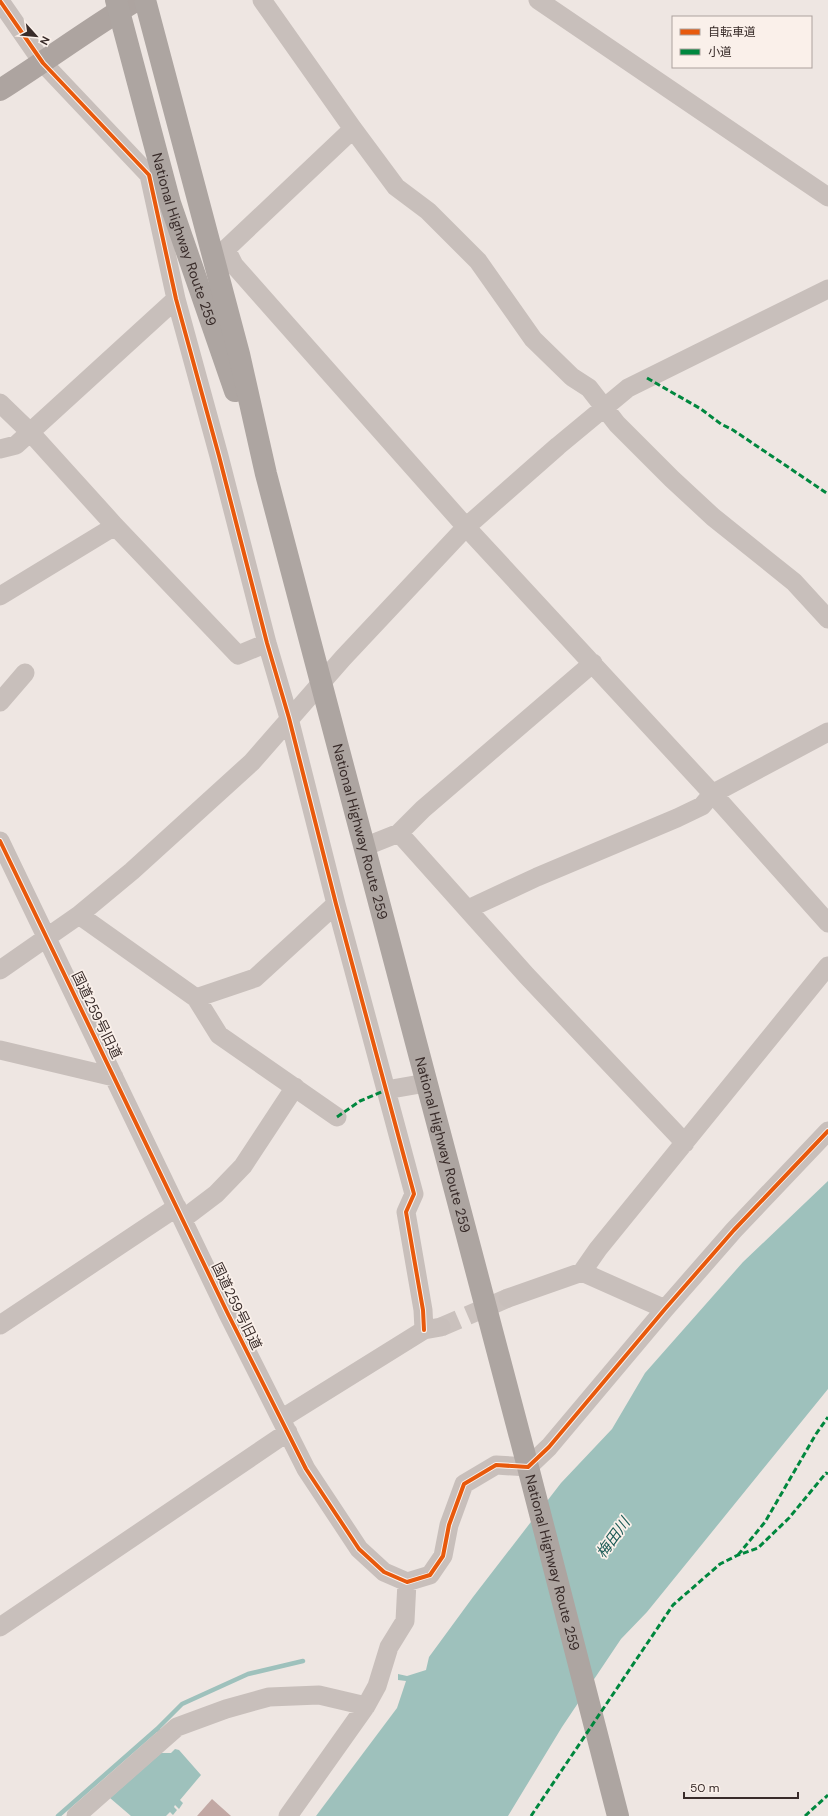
<svg xmlns="http://www.w3.org/2000/svg" width="828" height="1816" viewBox="0 0 828 1816" font-family="'DM Sans','Noto Sans JP',sans-serif">
  <style>
    .water { fill: #9ec1bc }
    .lines { fill: none; stroke-linecap: round; stroke-linejoin: round }
    .stream { stroke: #9ec1bc; stroke-width: 4.5 }
    .building { fill: #c2a8a4 }
    .minor-tunnel { stroke: #cac1bd; stroke-width: 19; stroke-dasharray: 19 10; stroke-linecap: butt }
    .minor { stroke: #c8bfbb; stroke-width: 19 }
    .major { stroke: #ada4a0; stroke-width: 22 }
    .highway { stroke: #ada5a1; stroke-width: 22 }
    .quiet { stroke: #00873e; stroke-width: 3; stroke-dasharray: 6 3; stroke-linecap: butt }
    .cycleway-casing { stroke: #faf0ea; stroke-width: 6 }
    .cycleway { stroke: #e8590c; stroke-width: 4 }
    .labels { text-anchor: middle; dominant-baseline: central; stroke-width: 3.5; stroke-linejoin: round; paint-order: stroke }
    .street-label { font-size: 14px; fill: #382b29; stroke: #faf0ea }
    .water-label { font-size: 15px; font-style: italic; fill: #1d5b56; stroke: #faf0ea }
  </style>
  <rect width="100%" height="100%" fill="#eee6e2"/>
  <path class="water" d="M828,1181V1389L647,1612L621,1639L562,1727L508,1816H316L397,1708L406,1681L398,1680V1674L407,1676L426,1670L429,1657L473,1597L561,1483L612,1429L645,1373L743,1262Z
    M175,1749L179,1750L201,1775L180,1800L183,1803L179,1809L175,1805L174,1807L177,1810L173,1815L170,1812L166,1816H131L110,1798L161,1753H171Z"/>
  <g class="lines">
    <path class="stream" d="M157,1729L182,1704L248,1674L303,1661
      M58,1816L157,1729L159,1731"/>
  </g>
  <path class="building" d="M212,1799L231,1816H197Z"/>
  <g class="lines">
    <path class="minor-tunnel" d="M441,1327L508,1298"/>
    <path class="minor" d="M262,0L353,129L396,187L428,211L478,261L533,339L572,377L589,388L617,424L672,479L713,517L794,582L828,619
      M538,0L828,197
      M0,1L43,63L149,175L176,299L219,456L267,643L289,718L336,904L414,1194L406,1212L423,1310L424,1330
      M353,129L226,249L234,265L466,527L722,804L828,923
      M0,403L30,432L115,526L238,655L267,643
      M0,449L16,445L176,299
      M0,596L115,526
      M0,702L25,673
      M399,833L527,976L685,1143
      M0,841L228,1314L306,1469L359,1549L384,1572L407,1582L430,1575L443,1556L449,1525L464,1484L496,1465L528,1467L549,1447L665,1309L734,1230L828,1131
      M364,847L399,833L423,809L593,663
      M468,909L537,877L677,818L702,806L712,794L828,732
      M79,915L196,998L255,978L336,904
      M0,970L79,915L132,871L252,762L343,658L466,527L558,446L628,388L828,289
      M196,998L219,1035L337,1117
      M0,1050L114,1077
      M386,1090L426,1083
      M183,1219L216,1194L243,1166L295,1087
      M582,1272L665,1309
      M508,1298L582,1272L598,1249L828,966
      M0,1325L177,1207
      M281,1419L424,1330L441,1327
      M0,1627L288,1432
      M76,1816L177,1727L226,1709L269,1697L319,1695L366,1706
      M288,1816L366,1706L377,1686L389,1647L405,1621L407,1582"/>
    <path class="major" d="M0,90C46,61 90,28 137,0"/>
    <g class="highway">
      <path id="s1" d="M116,0L170,203L235,391"/>
      <path id="s2" d="M145,0L239,354L266,474L528,1467L618,1816"/>
    </g>
    <path class="quiet" d="M647,378L701,409L721,424L733,430L828,494
      M337,1117L360,1101L386,1090
      M738,1555L765,1522L816,1434L828,1417
      M531,1816L673,1605L720,1564L738,1555L758,1548L789,1518L826,1473L828,1474
      M805,1816L828,1795"/>
    <g class="cycleway-casing">
      <path id="cycleway" d="M0,1L43,63L149,175L176,299L219,456L267,643L289,718L336,904L414,1194L406,1212L423,1310L424,1330
        M0,841L228,1314L306,1469L359,1549L384,1572L407,1582L430,1575L443,1556L449,1525L464,1484L496,1465L528,1467L549,1447L665,1309L734,1230L828,1131"/>
    </g>
    <use href="#cycleway" class="cycleway"/>
  </g>
  <g class="labels">
    <g class="street-label">
      <text stroke="none"><textPath href="#s1" startOffset="249">National Highway Route 259</textPath></text>
      <text stroke="none"><textPath href="#s2" startOffset="859">National Highway Route 259</textPath></text>
      <text transform="translate(97 1015) rotate(64)">国道259号旧道</text>
      <text stroke="none"><textPath href="#s2" startOffset="1183">National Highway Route 259</textPath></text>
      <text transform="translate(237 1306) rotate(64)">国道259号旧道</text>
      <text stroke="none"><textPath href="#s2" startOffset="1615">National Highway Route 259</textPath></text>
    </g>
    <g class="water-label">
      <text transform="translate(613 1538) rotate(-54)">梅田川</text>
    </g>
  </g>
  <rect x="672" y="16" width="140" height="52" fill="#faf0ea" stroke="#aca19d"/>
  <rect x="680" y="29" width="20" height="6" fill="#e8590c" stroke="#aca19d"/>
  <text x="708" y="36" font-size="12" fill="#382b29">自転車道</text>
  <rect x="680" y="49" width="20" height="6" fill="#00873e" stroke="#aca19d"/>
  <text x="708" y="56" font-size="12" fill="#382b29">小道</text>
  <g transform="translate(36 36) rotate(117)" stroke="#faf0ea" stroke-width="3" paint-order="stroke">
  <path d="M0-3L7 15L0 10L-7 15Z" fill="#382b29"/>
  <text y="-6" font-size="11" font-weight="bold" text-anchor="middle" fill="#382b29">N</text>
  </g>
  <path d="M684 1792v6h114v-6" fill="none" stroke="#382b29" stroke-width="2"/>
  <text x="690" y="1792" font-size="12" fill="#382b29" stroke="#faf0ea" stroke-width="3" paint-order="stroke">50 m</text>
</svg>
